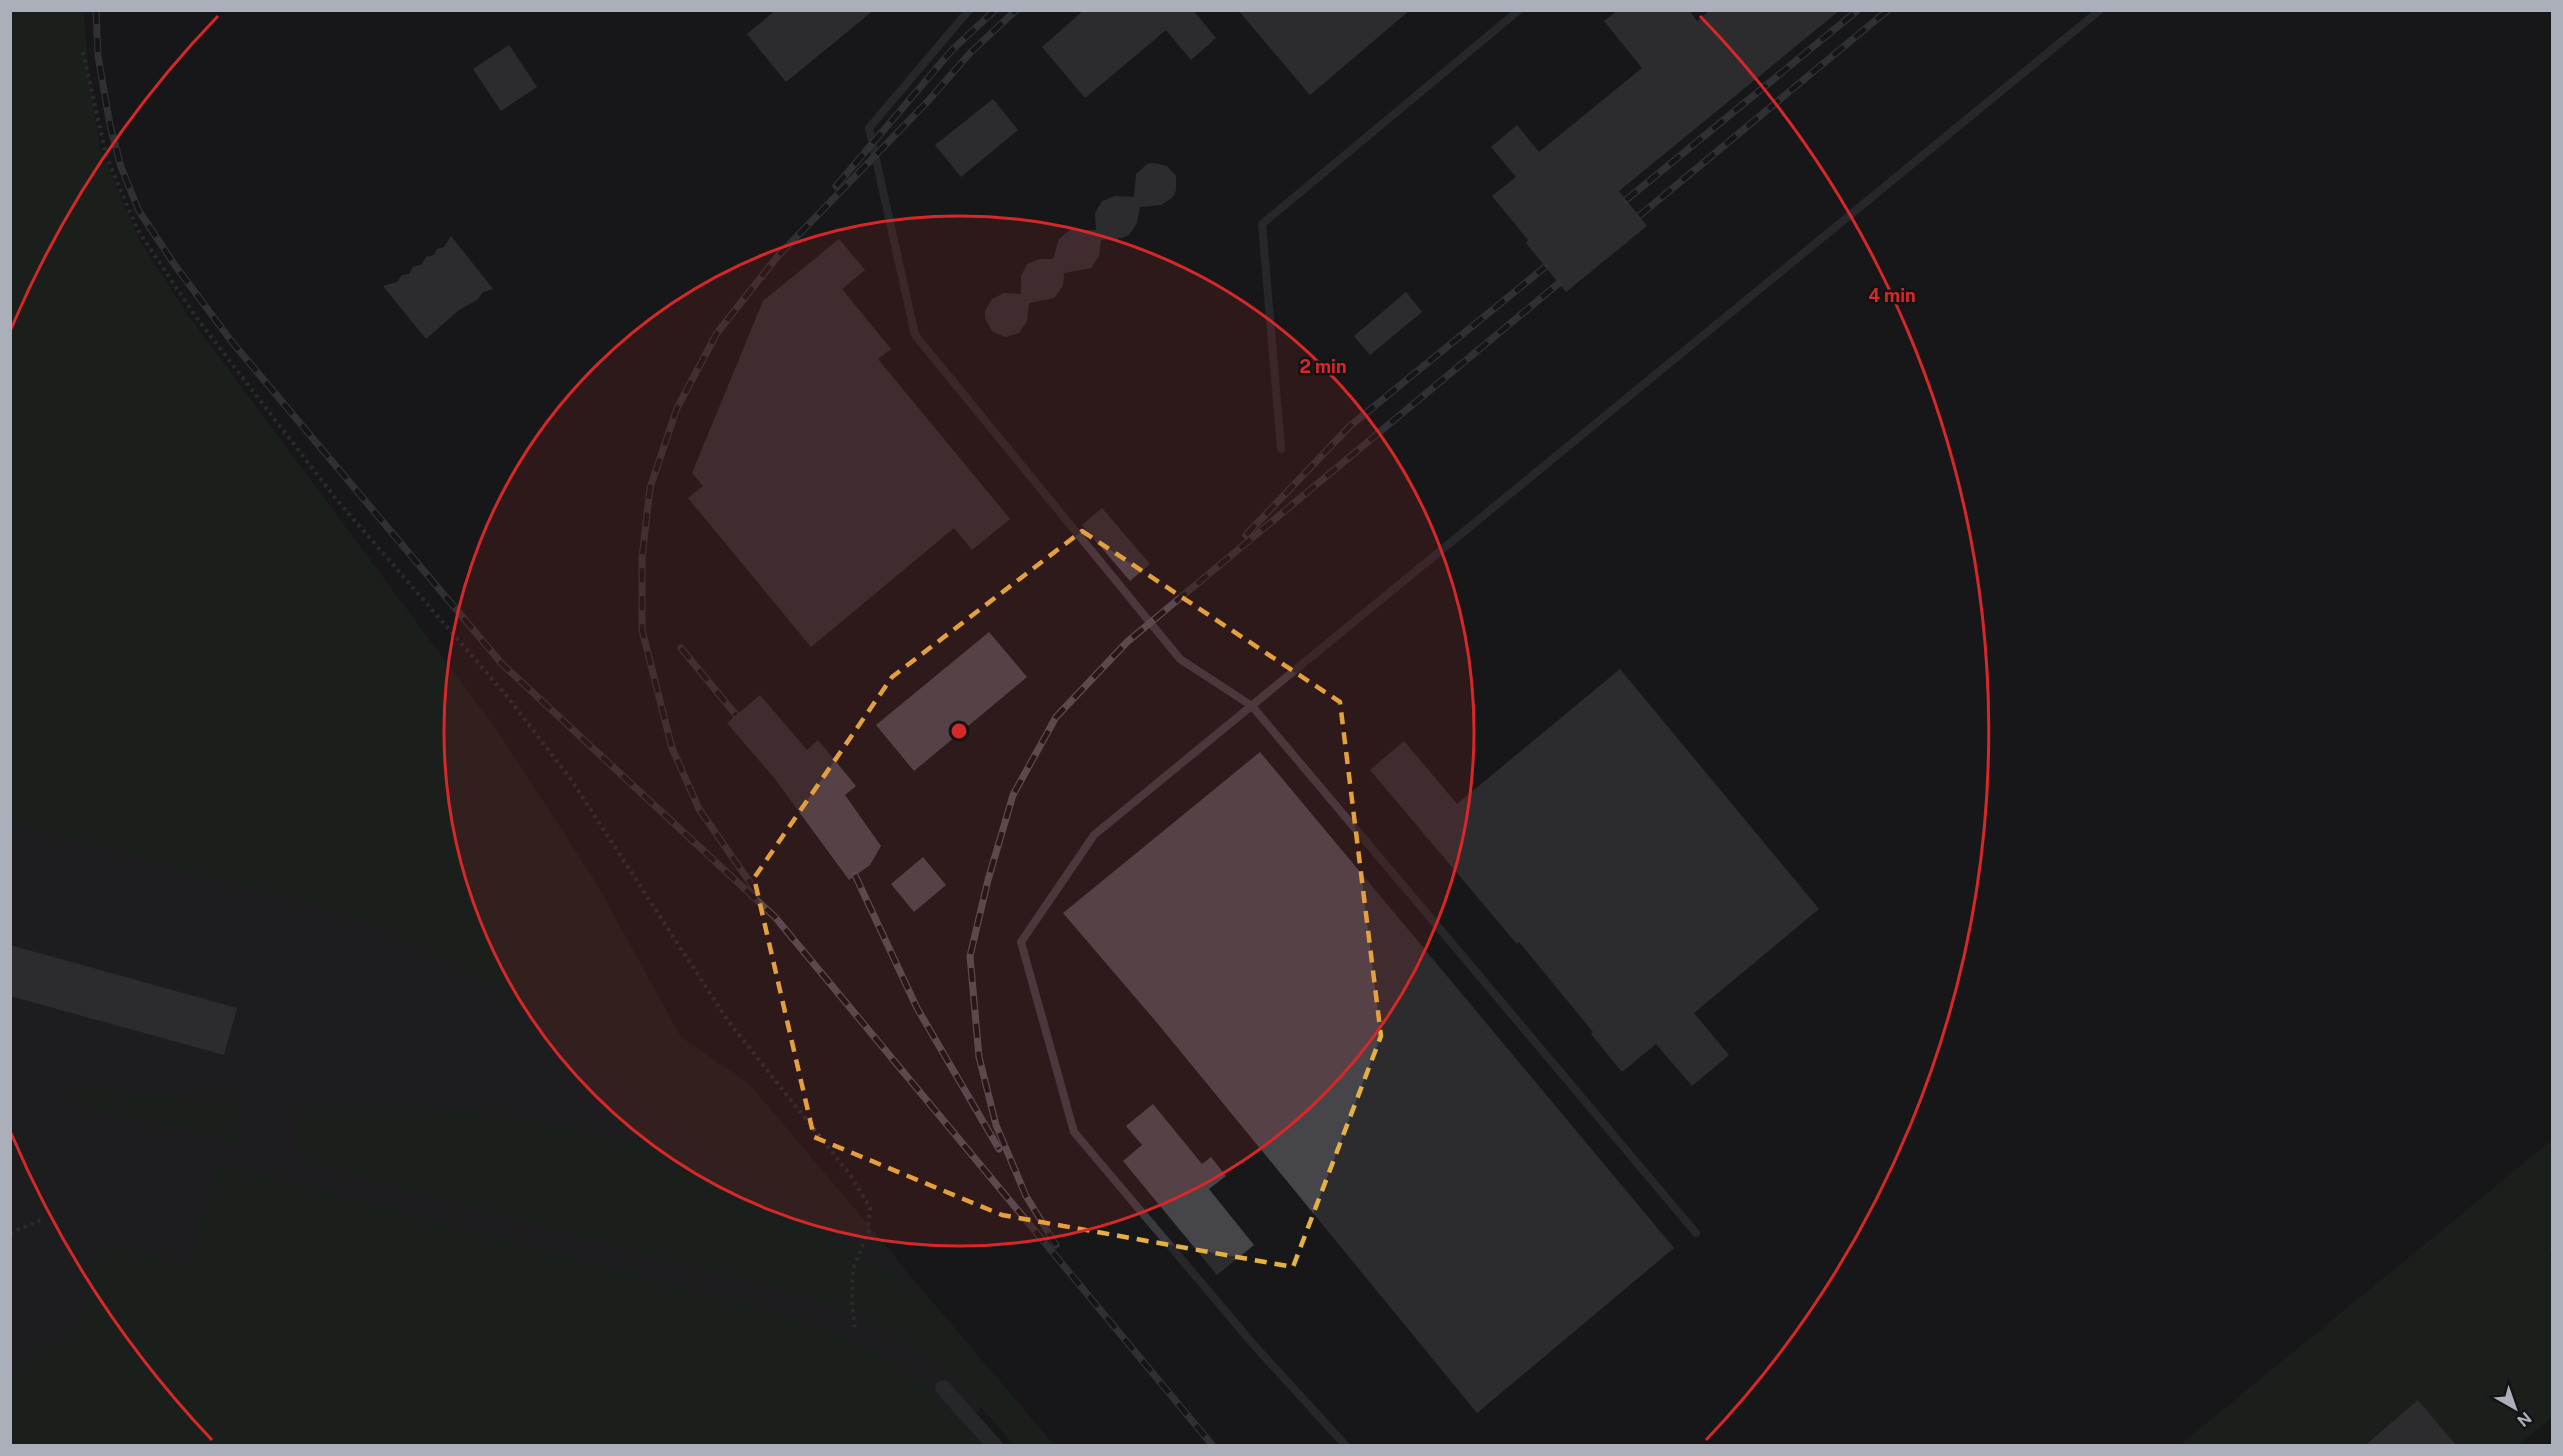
<svg xmlns="http://www.w3.org/2000/svg" width="2563" height="1456" viewBox="0 0 2563 1456" font-family="'Public Sans',sans-serif">
  <style>
    .built { fill: #242427 }
    .green { fill: #202821 }
    .building { fill: #45454a }
    .lines { fill: none; stroke-linecap: round; stroke-linejoin: round }
    .path { stroke: #3f4145; stroke-width: 4; stroke-dasharray: 3 4.5; stroke-linecap: butt }
    .service { stroke: #393a3f; stroke-width: 8 }
    .minor { stroke: #393a3f; stroke-width: 16 }
    .rail-casing { stroke: #4c4e53; stroke-width: 7 }
    .rail { stroke: #131315; stroke-width: 4.5; stroke-dasharray: 14; stroke-linecap: butt }
    .marked { fill: none; stroke: #e6b143; stroke-width: 4.5; stroke-dasharray: 12 8; stroke-linejoin: round }
    .ring { fill: none; stroke: #d62828; stroke-width: 3 }
    .centre { fill: #d62828; stroke: #131315; stroke-width: 3 }
    .ring-label { font-size: 18px; text-anchor: middle; font-weight: bold; fill: #d62828; stroke: #131315; stroke-width: 5; stroke-linejoin: round; paint-order: stroke }
  </style>
  <rect width="100%" height="100%" fill="#18181a"/>
  <path class="built" d="M10,790L600,983L749,1084L1003,1386L945,1443L897,1446L11,1445Z"/>
  <path class="green" d="M10,11H84L88,70L100,148L138,238L187,314L496,729L595,881L681,1037L749,1084L898,1260L861,1229L745,1169L662,1113L620,1080L471,973L365,920L11,823Z
    M68,1083C126,1096 184,1098 244,1100C231,1120 232,1132 250,1146L86,1107Z
    M300,1107L433,1108L519,1117L614,1139L691,1162L774,1203L904,1281L933,1303L1054,1445H1014C972,1394 923,1346 863,1317C847,1310 830,1305 815,1300L299,1161Z
    M2552,1140V1252L2549,1255L2552,1259V1417L2519,1445H2457L2418,1400L2364,1445L2179,1446Z
    M221,1164L752,1306C778,1314 805,1321 830,1331C890,1354 943,1397 983,1445H11L10,1375L74,1328L83,1311L87,1272L107,1244L188,1265Z"/>
  <path class="building" d="M776,10H874L786,82L747,34Z
    M1084,10H1193L1216,38L1191,60L1166,30L1085,98L1042,47Z
    M1238,10H1410L1310,95Z
    M1618,10H1689L1697,21L1710,10H1840L1619,191L1647,226L1566,292L1526,243L1528,240L1492,196L1516,177L1491,147L1517,125L1539,152L1642,68L1604,21Z
    M509,45L537,87L501,111L473,69Z
    M993,99L1018,130L961,177L935,145Z
    M1154,163L1167,166L1176,176V190L1173,197L1161,205L1140,207L1137,223L1129,235L1122,238L1101,240L1099,256L1091,268L1064,273L1063,286L1054,298L1029,303L1027,321L1019,333L1005,337L992,331L985,318V311L992,299L1004,293L1021,294V276L1027,264L1040,259H1053L1059,239L1070,230H1096L1095,213L1102,201L1115,196L1134,197L1136,174L1147,164Z
    M451,236L493,289L483,292L477,300L459,310L426,339L383,286L397,282L402,275L409,274L413,267L421,265L426,257L434,255L437,249L444,247Z
    M839,239L865,270L842,289L891,349L878,359L1010,519L972,550L954,528L811,647L688,498L703,486L692,473L763,301Z
    M1406,292L1422,312L1370,355L1354,336Z
    M1102,508L1150,564L1130,581L1082,525Z
    M989,632L1027,677L914,771L876,725Z
    M1620,669L1819,909L1694,1013L1729,1055L1692,1086L1656,1044L1622,1072L1591,1034L1593,1032L1519,942L1517,944L1370,770L1404,741L1457,804Z
    M760,695L807,750L818,740L856,786L845,795L881,846L870,865L849,880L775,779L727,723Z
    M1260,752L1674,1248L1477,1413L1158,1024L1063,913Z
    M923,857L946,885L914,912L891,884Z
    M10,945L237,1008L224,1055L10,996Z
    M1153,1104L1202,1164L1211,1157L1226,1176L1209,1189L1254,1245L1217,1275L1123,1161L1142,1145L1126,1126Z
    M2418,1400L2457,1446H2364Z"/>
  <g class="lines">
    <path class="path" d="M83,52L106,155L137,229L196,317L336,499L506,695L570,778L728,1021L851,1176L870,1208L868,1232L853,1269L852,1303L855,1329
      M10,1233L41,1220"/>
    <path class="service" d="M969,10L869,128L915,335L1180,659L1252,706L1696,1233
      M1281,449L1262,224L1519,10
      M1346,1446L1253,1344L1074,1132L1021,942L1094,835L2100,10"/>
    <path class="minor" d="M943,1388L995,1446"/>
    <g class="rail-casing">
      <path id="rail" d="M96,10L98,56L110,125L121,167L139,211L174,264L232,342L502,664L775,917L1213,1446
        M836,186L952,50L995,10
        M1626,200L1858,10
        M1639,216L1888,10
        M1246,535L1350,426L1545,267
        M681,648L736,715
        M855,875L917,1008L999,1149
        M756,891L699,809L672,748L642,630V558L650,488L677,408L717,333L777,257L929,100L970,53L1016,10
        M1056,1245L1026,1196L996,1125L979,1057L970,956L988,880L1013,795L1056,717L1127,642L1559,283"/>
    </g>
    <use href="#rail" class="rail"/>
  </g>
  <path d="M0 0H2563V1456H0ZM1082,531L1340,702L1381,1036L1293,1267L1002,1215L814,1137L754,878L892,677Z" fill="#18181a" fill-opacity=".55" fill-rule="evenodd"/>
  <path class="marked" d="M1082,531L1340,702L1381,1036L1293,1267L1002,1215L814,1137L754,878L892,677Z"/>
  <circle cx="959" cy="731" r="515" fill="#d62828" fill-opacity=".12"/>
  <g class="ring">
    <circle cx="959" cy="731" r="515"/>
    <path d="M212 1440A1030 1030 0 0 1 11 1133M11 329A1030 1030 0 0 1 218 16M1700 16A1030 1030 0 0 1 1706 1440"/>
  </g>
  <circle cx="959" cy="731" r="9" class="centre"/>
  <g class="ring-label">
    <text x="1892" y="302">4 min</text>
    <text x="1323" y="373">2 min</text>
  </g>
  <rect width="2563" height="1456" fill="none" stroke="#abafb9" stroke-width="24"/>
  <g transform="translate(2515 1408) rotate(140)" stroke="#131315" stroke-width="4.5" paint-order="stroke">
  <path d="M0-4.5L10 22L0 15L-10 22Z" fill="#abafb9"/>
  <text y="-9" font-size="16" font-weight="bold" text-anchor="middle" fill="#abafb9">N</text>
  </g>
</svg>
